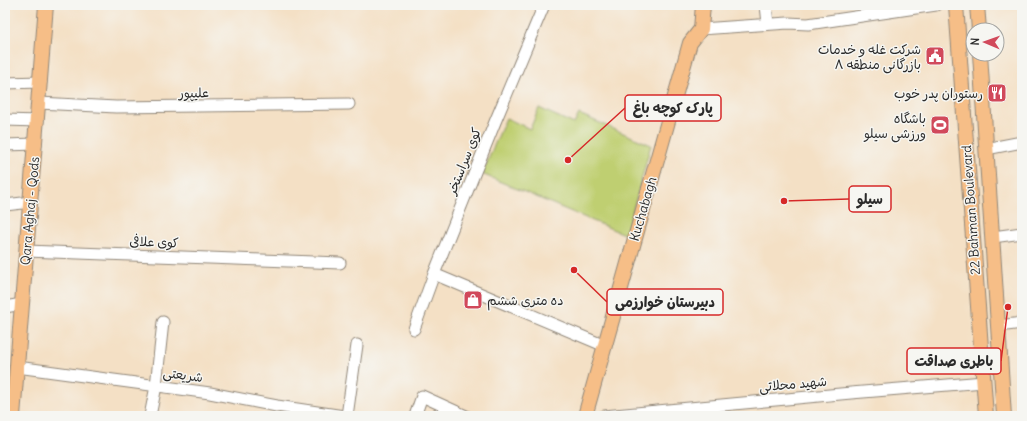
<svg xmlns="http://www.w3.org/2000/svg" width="1027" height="421" viewBox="0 0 1027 421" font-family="Delius,'Playpen Sans Arabic',sans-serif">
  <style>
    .green { fill: #bfcf71; stroke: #757d4e }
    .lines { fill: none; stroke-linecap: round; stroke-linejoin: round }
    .minor-casing { stroke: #908678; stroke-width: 13 }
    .major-casing { stroke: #908678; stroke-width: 16 }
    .minor { stroke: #fff; stroke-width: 11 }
    .major { stroke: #f6be87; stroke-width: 14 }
    .labels { text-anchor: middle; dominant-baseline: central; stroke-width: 3; stroke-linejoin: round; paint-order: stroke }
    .poi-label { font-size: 13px; fill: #2b2b2b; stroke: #f6f6f2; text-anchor: end }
    .street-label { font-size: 13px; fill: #2b2b2b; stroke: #f6f6f2 }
    .leader { fill: none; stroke: #d62828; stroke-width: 1.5 }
    .callout-dot { fill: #d62828; stroke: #f6f6f2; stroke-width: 1.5 }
    .callout { fill: #f6f6f2; stroke: #d62828; stroke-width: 1.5 }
    .callout-label { font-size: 14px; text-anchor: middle; font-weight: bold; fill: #2b2b2b }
  </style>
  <rect width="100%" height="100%" fill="#f6f6f2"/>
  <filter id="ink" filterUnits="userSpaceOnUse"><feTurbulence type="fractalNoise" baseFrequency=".025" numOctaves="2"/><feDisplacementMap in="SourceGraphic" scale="8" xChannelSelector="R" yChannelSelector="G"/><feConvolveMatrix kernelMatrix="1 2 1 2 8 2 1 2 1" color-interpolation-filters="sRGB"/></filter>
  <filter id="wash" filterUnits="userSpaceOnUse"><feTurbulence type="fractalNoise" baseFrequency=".012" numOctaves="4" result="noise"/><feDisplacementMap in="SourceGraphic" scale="16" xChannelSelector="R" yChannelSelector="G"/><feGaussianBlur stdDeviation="0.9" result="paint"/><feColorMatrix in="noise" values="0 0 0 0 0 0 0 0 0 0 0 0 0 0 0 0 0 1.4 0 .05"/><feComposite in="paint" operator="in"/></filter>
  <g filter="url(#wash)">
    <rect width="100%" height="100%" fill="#f4e0c5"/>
    <path class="green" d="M539,108L574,124L579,114L651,145L626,235L482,174L506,118L530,129Z"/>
  </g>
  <g filter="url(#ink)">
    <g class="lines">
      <g class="minor-casing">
        <path id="minor" d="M766,5L768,24
          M701,29L788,23L808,24L936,5
          M5,83L41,82
          M39,103L116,107L349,104
          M5,120L38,121
          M5,145L36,144
          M986,149L1022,142
          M5,205L31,202
          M993,237L1022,233
          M26,251L340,263
          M434,274L605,346
          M5,307L22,304
          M999,326L1022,323
          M414,329L434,274L495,122L544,5
          M17,367L210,393L277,406L344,416
          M150,416L156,386L163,322
          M347,416L357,345
          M415,416L422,396L466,416
          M604,416L851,393L984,382"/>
      </g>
      <g class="major-casing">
        <path id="major" d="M956,5L986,416
          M977,5L979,30
          M980,54L1004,416
          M13,416L46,5
          M585,416L690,43L701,29L703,5"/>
      </g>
      <use href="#minor" class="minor"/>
      <use href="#major" class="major"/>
    </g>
  </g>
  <defs>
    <g id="civic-square" transform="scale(1)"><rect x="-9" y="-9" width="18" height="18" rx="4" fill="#d1495b" stroke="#f6f6f2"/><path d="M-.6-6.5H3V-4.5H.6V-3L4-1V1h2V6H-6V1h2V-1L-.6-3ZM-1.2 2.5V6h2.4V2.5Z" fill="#fff"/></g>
    <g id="restaurant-square" transform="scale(1)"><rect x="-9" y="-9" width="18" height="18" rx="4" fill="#d1495b" stroke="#f6f6f2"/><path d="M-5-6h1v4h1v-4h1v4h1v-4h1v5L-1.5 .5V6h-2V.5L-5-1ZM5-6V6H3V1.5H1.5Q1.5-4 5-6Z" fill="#fff"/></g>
    <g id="stadium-square" transform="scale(1)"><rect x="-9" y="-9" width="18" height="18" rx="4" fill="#d1495b" stroke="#f6f6f2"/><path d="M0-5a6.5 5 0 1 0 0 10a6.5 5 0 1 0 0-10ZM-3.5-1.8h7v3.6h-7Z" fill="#fff"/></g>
    <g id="shop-square" transform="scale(1)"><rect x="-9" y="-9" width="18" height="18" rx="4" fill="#d1495b" stroke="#f6f6f2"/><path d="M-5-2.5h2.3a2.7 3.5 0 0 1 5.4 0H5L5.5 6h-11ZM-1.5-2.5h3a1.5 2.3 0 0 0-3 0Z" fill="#fff"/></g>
  </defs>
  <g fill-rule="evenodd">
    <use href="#civic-square" x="935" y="56"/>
    <use href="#restaurant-square" x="997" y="93"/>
    <use href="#stadium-square" x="940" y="125"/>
    <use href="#shop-square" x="473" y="300"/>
  </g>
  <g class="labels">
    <g class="poi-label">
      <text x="921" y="49">شرکت غله و خدمات<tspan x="921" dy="15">بازرگانی منطقه ۸</tspan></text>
      <text x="983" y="93">رستوران پدر خوب</text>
      <text x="926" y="118">باشگاه<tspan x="926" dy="15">ورزشی سیلو</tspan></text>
      <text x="487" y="300" text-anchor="start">ده متری ششم</text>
    </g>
    <g class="street-label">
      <text transform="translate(194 93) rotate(-1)">علیپور</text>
      <text transform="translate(464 161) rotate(-68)">کوی سراستخر</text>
      <text transform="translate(643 209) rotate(-74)">Kuchabagh</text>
      <text transform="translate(971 210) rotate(-94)">22 Bahman Boulevard</text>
      <text transform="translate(30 211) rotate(-85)">Qara Aghaj - Qods</text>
      <text transform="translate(154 242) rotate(2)">کوی علافی</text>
      <text transform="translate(183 375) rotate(8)">شریعتی</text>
      <text transform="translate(793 384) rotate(-5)">شهید محلاتی</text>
    </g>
  </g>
  <path class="leader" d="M568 160L625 108M784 201L849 199M574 270L607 302M1008 307L1001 361"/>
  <g class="callout-dot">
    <circle cx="568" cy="160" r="4"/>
    <circle cx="784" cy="201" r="4"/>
    <circle cx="574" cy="270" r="4"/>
    <circle cx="1008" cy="307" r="4"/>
  </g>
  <g class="callout">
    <rect x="625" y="95" width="96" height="26" rx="4"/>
    <rect x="849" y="186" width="42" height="26" rx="4"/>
    <rect x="607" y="289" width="116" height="26" rx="4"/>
    <rect x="907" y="348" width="94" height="26" rx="4"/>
  </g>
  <g class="callout-label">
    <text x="673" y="113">پارک کوچه باغ</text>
    <text x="870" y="204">سیلو</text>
    <text x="665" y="307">دبیرستان خوارزمی</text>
    <text x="954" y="366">باطری صداقت</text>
  </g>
  <rect width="1027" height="421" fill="none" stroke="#f6f6f2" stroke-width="20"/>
  <g transform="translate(985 42) rotate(272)"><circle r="19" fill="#f6f6f2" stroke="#a5a5a2"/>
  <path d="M0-3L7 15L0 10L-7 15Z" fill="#d1495b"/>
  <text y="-6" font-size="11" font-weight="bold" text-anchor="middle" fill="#2b2b2b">N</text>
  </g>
</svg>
